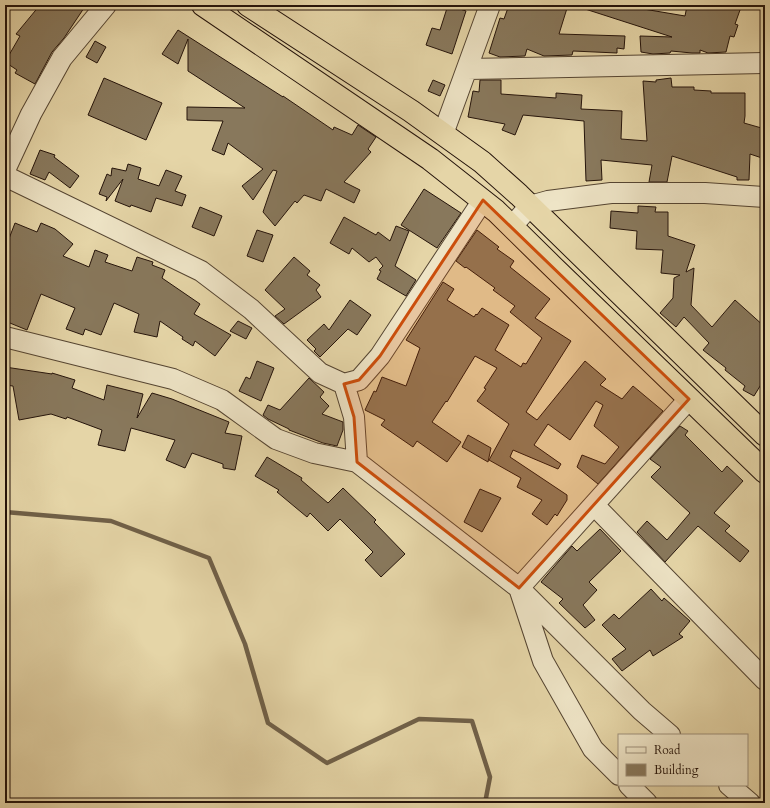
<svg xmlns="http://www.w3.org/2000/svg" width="770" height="808" viewBox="0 0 770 808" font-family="Cardo,serif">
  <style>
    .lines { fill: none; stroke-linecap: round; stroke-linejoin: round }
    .stream { stroke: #706048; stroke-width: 4.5 }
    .building { fill: #88785c; stroke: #24130a }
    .minor-casing { stroke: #544431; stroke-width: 22 }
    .highway-casing { stroke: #24130a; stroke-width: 24 }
    .minor { stroke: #eee4c6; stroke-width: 20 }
    .highway { stroke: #e5d5a7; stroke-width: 22 }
    .marked { fill: #cb4e0c; fill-opacity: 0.2; stroke: #cb4e0c; stroke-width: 3; stroke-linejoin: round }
  </style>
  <rect width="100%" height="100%" fill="#e5d5a7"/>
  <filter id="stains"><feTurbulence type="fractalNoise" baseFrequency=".005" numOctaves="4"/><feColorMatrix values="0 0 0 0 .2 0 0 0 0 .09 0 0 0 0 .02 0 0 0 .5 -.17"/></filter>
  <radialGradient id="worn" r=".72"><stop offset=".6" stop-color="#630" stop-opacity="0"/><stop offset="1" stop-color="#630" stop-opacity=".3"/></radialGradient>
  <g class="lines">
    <path class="stream" d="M5,512L111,521L209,558L245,644L268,723L327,763L419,719L472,721L490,777L485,803"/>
  </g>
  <path class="building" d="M40,5H86L64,38L52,52L35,84L15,73L17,70L5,62L20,36L16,34Z
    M448,5L466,11L452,54L426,45L432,28L440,30Z
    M509,5H568L559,34L625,36L624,49L617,48V53L573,51L572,55L544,56L527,49L525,56L500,57L489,53L500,18L504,19Z
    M582,5H620L685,16L687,6L697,9L699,5H727L740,10L735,24L738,25L734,37L730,36L726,52L708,53L700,50V53H692L671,51L670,53L653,54L641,52L640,36L672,37L582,8Z
    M178,30L283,97V96L333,130L334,127L352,135L358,125L376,137L368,149L371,152L344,182L360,190L354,203L326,189L321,201L304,195L297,203L295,201L275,226L263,212L277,171L273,170L253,200L242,186L263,169L228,143L224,155L212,150L223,121L187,120V107L245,108L188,71V39L178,64L162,54Z
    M95,41L106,47L97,63L86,57Z
    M104,78L162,103L146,140L88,115Z
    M671,78L672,87H694V90L711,91V93H745V116L744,123L765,129V159L750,154L749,180H737V177L672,156L667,182H649L652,165L601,160L602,180L586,181L584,121L523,115L515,135L502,130L505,124L468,117L473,91L479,92L480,80H501V94L556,98V93L582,95L581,109L622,111L621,139L647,141L643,81L656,82V80Z
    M433,80L445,85L440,96L428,91Z
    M40,150L55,155L54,157L79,176L70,188L49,172L45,180L30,174Z
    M128,164L141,168L138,179L159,186L166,170L182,176L175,191L186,195L182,206L156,198L151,212L131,205L130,207L115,201L123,179L106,201L107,197L99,194L107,174L111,176L112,168L126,171Z
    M424,189L461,213L437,248L401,225Z
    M638,206L656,207L655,212H668V236L695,245L686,272L694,268L691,305L712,327L735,300L765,327V378L754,396L743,390L745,386L725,370L726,368L703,350L709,343L684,317L676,327L660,313L673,298L674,278L680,275L661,273L663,250L636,249L637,231L610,228L611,211L638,213Z
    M200,207L222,216L214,236L192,227Z
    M344,217L376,235L378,232L390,241L396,226L409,231L395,266L416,280L406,296L377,279L381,271L379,270L383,266L376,257L369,262L352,248L349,254L330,243Z
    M15,223L37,232L41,223L55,229L73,244L63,256L89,267L95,250L108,255L105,262L132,271L137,257L153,262L152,265L165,270L162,278L200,304L194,314L231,335L215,356L195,341L193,346L182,339L183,337L160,321L157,337L134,332L139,314L114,303L101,335L85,329L83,335L66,329L75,308L41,294L27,330L5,321V249Z
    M257,230L273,235L263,262L247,256Z
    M477,230L499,247L497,249L514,261L510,267L550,299L535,318L571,341L526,412L537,420L585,361L606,379L600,385L622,399L633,386L663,411L598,484L577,467L582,455L605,464L619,447L594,426L603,405L596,401L570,440L548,424L534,445L561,464L558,469L513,450L510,457L567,495V500L557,516L555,514L547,525L532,514L542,500L517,487L521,478L489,460L509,424L477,401L486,389L484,388L497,368L475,356L447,402L446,401L432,422L461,442L447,462L417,441L413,447L381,425L385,420L365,410L374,391L376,392L382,377L406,386L420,348L406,340L443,282L454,289L447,300L474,317L476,314L477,315L482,308L509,325L495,350L521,367L523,363L526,364L542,338L510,312L515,306L493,290L495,288L466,267L465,268L456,261Z
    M294,257L310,271L307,275L320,285L316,290L321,297L284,324L275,316L285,309L265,290Z
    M350,300L371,315L357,335L348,329L320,357L314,351L316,349L307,340L324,324L329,330Z
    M238,321L252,328L246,339L230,331Z
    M257,361L274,368L261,401L239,391L246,377L250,379Z
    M5,367L52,374V373L75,380L72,388L104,400L107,385L143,394L137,418L152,393L172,399L229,422L225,433L242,436L235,470L223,468V464L192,453L185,468L166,460L175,440L131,428L125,451L98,445L102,430L67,417L66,419L51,414L19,420L13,386L5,385Z
    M309,378L324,392L320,397L329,406L322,414L343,422V430L337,446L323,443L289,430V429L268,419L263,415L268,405L280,410Z
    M680,426L688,431L685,435L722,472L727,466L743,481L714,513L730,526L725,531L749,551L740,562L698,526L665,562L637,532L647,521L667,540L690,513L651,477L661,467L650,459Z
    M468,435L491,448L488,462L462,447Z
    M267,457L302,478L301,480L328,503L343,488L376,520L374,522L405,554L381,577L365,560L373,552L340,519L328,531L310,513L307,517L277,492L279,490L255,476Z
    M480,489L501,498L482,532L464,522Z
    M600,529L621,551L589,582L597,590L583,605L595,620L585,628L559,603L563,599L541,582L572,546L577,551Z
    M651,589L662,601L664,598L690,621L679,634L683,637L653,656L650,650L622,671L612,659L626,649L602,625L614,614L619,619Z"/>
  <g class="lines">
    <g class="minor-casing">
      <path id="minor" d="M467,69L765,63
        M443,134L490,5
        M5,170L31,114L62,58L106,5
        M5,176L201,271L251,309L320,373L344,384L359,380L380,356L483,200
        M512,226L530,206L548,201L611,193H705L765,197
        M5,337L173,379L222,400L276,439L314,453L357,462L519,588L642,711L670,735
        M344,384L354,417L357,462
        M594,505L765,680
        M619,775L593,749L543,661L519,588L689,399
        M629,785L647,803
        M729,785L750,803"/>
    </g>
    <g class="highway-casing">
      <path id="highway" d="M203,5L430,159L496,211L552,266L765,472
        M248,5L411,111L482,162L519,195L765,435"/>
    </g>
    <use href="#minor" class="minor"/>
    <use href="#highway" class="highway"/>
  </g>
  <path class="marked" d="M483,200L689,399L519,588L357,462L354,417L344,384L359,380L380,356Z"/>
  <rect width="770" height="808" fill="none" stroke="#e5d5a7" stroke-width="20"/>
  <rect x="6" y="6" width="758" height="796" fill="none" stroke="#24130a" stroke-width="2"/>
  <rect x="10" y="10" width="750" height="788" fill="none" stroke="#24130a"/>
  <rect x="618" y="734" width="130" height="52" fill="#eee4c6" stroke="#9d907b"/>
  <rect x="626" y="747" width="20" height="6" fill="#eee4c6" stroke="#9d907b"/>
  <text x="654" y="754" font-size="12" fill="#24130a">Road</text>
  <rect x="626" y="764" width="20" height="12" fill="#88785c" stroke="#9d907b"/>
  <text x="654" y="774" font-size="12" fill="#24130a">Building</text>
  <rect width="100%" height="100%" filter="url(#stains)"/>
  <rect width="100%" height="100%" fill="url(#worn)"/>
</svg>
